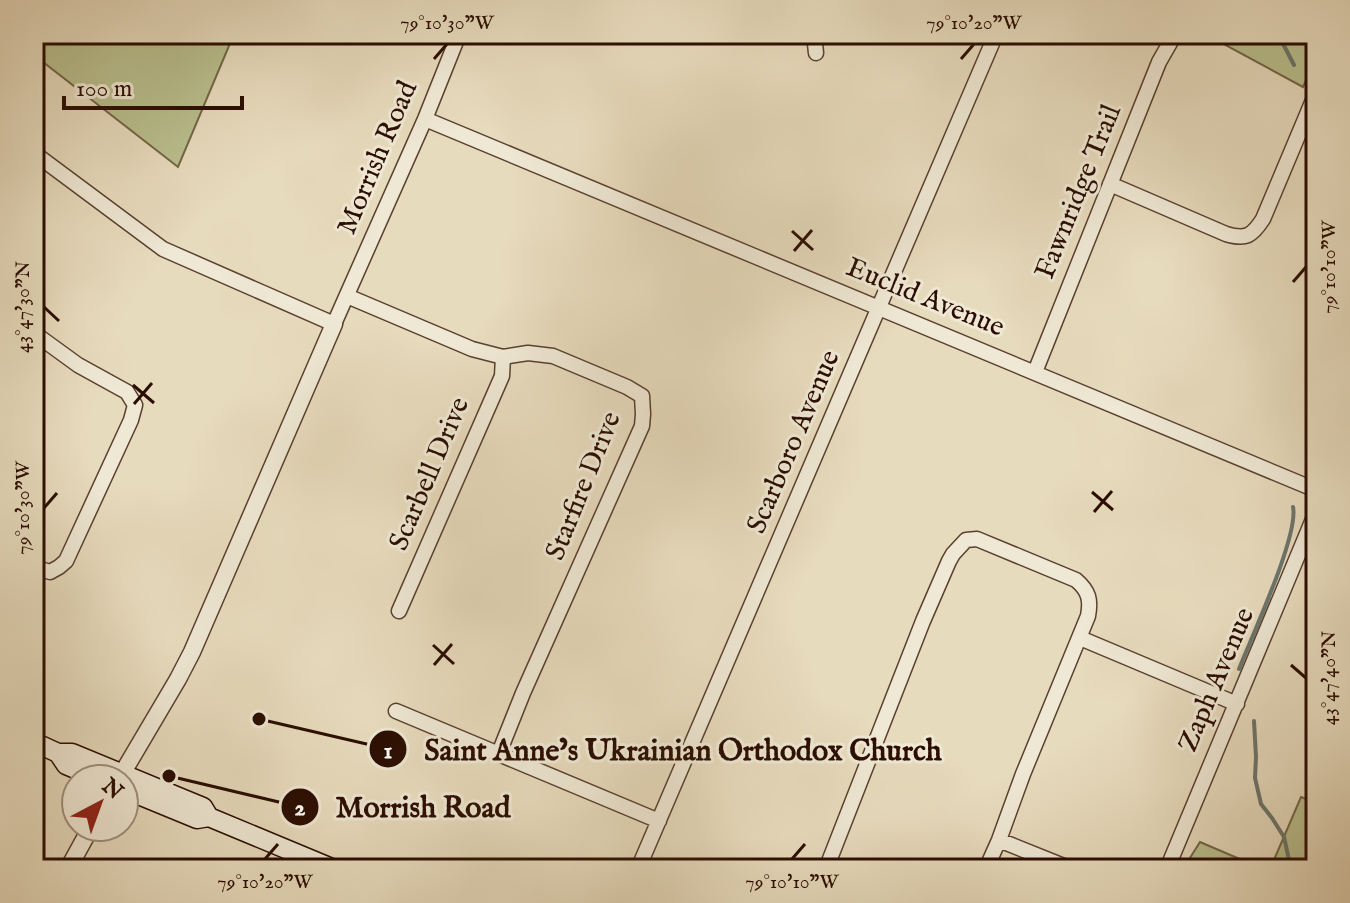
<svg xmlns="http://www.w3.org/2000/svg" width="1350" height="903" viewBox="0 0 1350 903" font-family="'IM FELL English',serif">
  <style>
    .green { fill: #b9bf8e; stroke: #726648; stroke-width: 2 }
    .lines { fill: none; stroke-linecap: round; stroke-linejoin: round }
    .stream { stroke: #6b756d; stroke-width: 4 }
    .minor-casing { stroke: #594030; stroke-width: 17 }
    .tertiary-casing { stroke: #594030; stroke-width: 19 }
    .secondary-casing { stroke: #2a0d01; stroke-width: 21 }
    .minor { stroke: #efe8d4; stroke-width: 14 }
    .tertiary { stroke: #efe8d4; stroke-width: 16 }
    .secondary { stroke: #efe8d4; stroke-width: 18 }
    .ticks { fill: none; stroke: #2a0d01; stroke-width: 3 }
    .labels { text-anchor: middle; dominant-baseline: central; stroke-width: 6; stroke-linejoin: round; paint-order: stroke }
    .street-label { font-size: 28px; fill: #2a0d01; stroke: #efe8d4 }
    .leader { fill: none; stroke: #2a0d01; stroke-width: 3 }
    .callout-dot { fill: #2a0d01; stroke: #efe8d4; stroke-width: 3 }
    .mark-label { font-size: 24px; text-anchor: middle; font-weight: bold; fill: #fff }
    .callout-label { font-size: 30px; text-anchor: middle; font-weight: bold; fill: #2a0d01; stroke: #efe8d4; stroke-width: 6; stroke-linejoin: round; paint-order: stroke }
    .neatline { fill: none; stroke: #2a0d01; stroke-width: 3 }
    .ticks-label { font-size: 20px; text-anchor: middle; fill: #2a0d01 }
  </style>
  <rect width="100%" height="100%" fill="#e7dbbd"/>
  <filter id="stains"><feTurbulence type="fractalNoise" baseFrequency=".0025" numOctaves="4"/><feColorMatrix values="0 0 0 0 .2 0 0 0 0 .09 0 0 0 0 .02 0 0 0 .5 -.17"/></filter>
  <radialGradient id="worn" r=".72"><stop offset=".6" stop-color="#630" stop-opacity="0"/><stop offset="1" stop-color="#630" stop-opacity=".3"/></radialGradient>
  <path class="green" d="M34,34H234L178,167L34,55Z
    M1220,34H1316V58L1303,87L1218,41Z
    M1301,797L1316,803V869H1270Z
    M1200,842L1263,869H1204L1188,861Z"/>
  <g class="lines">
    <path class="stream" d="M1278,34L1294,65
      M1313,461L1316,451
      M1239,669C1252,636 1299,535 1293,507
      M1254,721L1256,757L1255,778L1261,804L1272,818L1284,837L1291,869"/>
    <g class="minor-casing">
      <path id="minor" d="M814,34L816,53
        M425,119L1316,490
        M34,153L163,249L334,324L425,119L459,34
        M1110,184L1226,234C1246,240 1252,236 1263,219L1316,93
        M347,296L472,349L503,357L528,353L553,356L627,387L642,396L643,414L642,426L523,693L499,753
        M34,333L78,365L127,392L135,405L131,420L66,561L59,567L50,572L34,567
        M1035,372L1159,62L1175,34
        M399,611L502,376L503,357
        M1080,638L1237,704
        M396,711L659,821
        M999,840L1071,869
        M638,869L996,34
        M826,869L923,621L949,561L953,554L966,540L977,539L1076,580C1089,591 1091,600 1088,616L1023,774L999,840L986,869
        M1167,869L1316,512"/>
    </g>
    <g class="tertiary-casing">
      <path id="tertiary" d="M119,779L178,679L192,652L334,324
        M68,869L91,827"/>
    </g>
    <g class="secondary-casing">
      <path id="secondary" d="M34,742L58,753H72L203,807L209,817
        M58,753L66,765L99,779
        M124,789L197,819L209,817L334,869"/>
    </g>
    <use href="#minor" class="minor"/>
    <use href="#tertiary" class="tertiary"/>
    <use href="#secondary" class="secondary"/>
  </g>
  <path class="ticks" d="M434,59L447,44M961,59L974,44M792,231L813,250M794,251L812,230M1293,282L1306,267M44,307L59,321M133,385L154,403M134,404L152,383M1092,492L1113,510M44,508L57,493M1094,512L1112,491M433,645L454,664M434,665L452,644M1291,665L1306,678M265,859L278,844M792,859L805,844"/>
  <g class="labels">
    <g class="street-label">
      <text transform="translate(378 158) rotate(-67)">Morrish Road</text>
      <text transform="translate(1079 192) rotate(-68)">Fawnridge Trail</text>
      <text transform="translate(925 298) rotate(22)">Euclid Avenue</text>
      <text transform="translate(794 442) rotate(-67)">Scarboro Avenue</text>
      <text transform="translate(430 474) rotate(-67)">Scarbell Drive</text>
      <text transform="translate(584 486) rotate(-68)">Starfire Drive</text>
      <text transform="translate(1217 680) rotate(-67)">Zaph Avenue</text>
    </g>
  </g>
  <path class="leader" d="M259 719L388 749M169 776L300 807"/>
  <g class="callout-dot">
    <circle cx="259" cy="719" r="8"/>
    <circle cx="169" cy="776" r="8"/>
    <circle cx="388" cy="749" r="20"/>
    <circle cx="300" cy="807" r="20"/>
  </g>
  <g class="mark-label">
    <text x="388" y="758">1</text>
    <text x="300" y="815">2</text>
  </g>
  <g class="callout-label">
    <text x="683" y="760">Saint Anne’s Ukrainian Orthodox Church</text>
    <text x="423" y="817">Morrish Road</text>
  </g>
  <rect width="1350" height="903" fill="none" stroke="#e7dbbd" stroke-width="88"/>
  <g transform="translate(100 803) rotate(41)"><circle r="38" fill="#efe8d4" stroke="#a09080" stroke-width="2"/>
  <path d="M0-6L14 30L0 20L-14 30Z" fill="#8f2418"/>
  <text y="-12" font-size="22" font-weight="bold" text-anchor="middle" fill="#2a0d01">N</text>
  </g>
  <path d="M64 96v12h178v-12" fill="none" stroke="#2a0d01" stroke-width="4"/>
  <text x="76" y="96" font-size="24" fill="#2a0d01" stroke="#efe8d4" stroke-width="6" paint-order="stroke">100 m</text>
  <rect x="44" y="44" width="1262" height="815" class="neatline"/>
  <g class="ticks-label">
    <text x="447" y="29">79°10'30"W</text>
    <text x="974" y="29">79°10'20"W</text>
    <text transform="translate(1328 267) rotate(-90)" y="7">79°10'10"W</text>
    <text transform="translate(22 307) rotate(-90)" y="7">43°47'30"N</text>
    <text transform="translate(22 508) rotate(-90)" y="7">79°10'30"W</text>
    <text transform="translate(1328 678) rotate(-90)" y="7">43°47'40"N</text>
    <text x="265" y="888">79°10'20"W</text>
    <text x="792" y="888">79°10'10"W</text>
  </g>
  <rect width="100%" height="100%" filter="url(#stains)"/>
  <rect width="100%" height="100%" fill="url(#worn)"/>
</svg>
